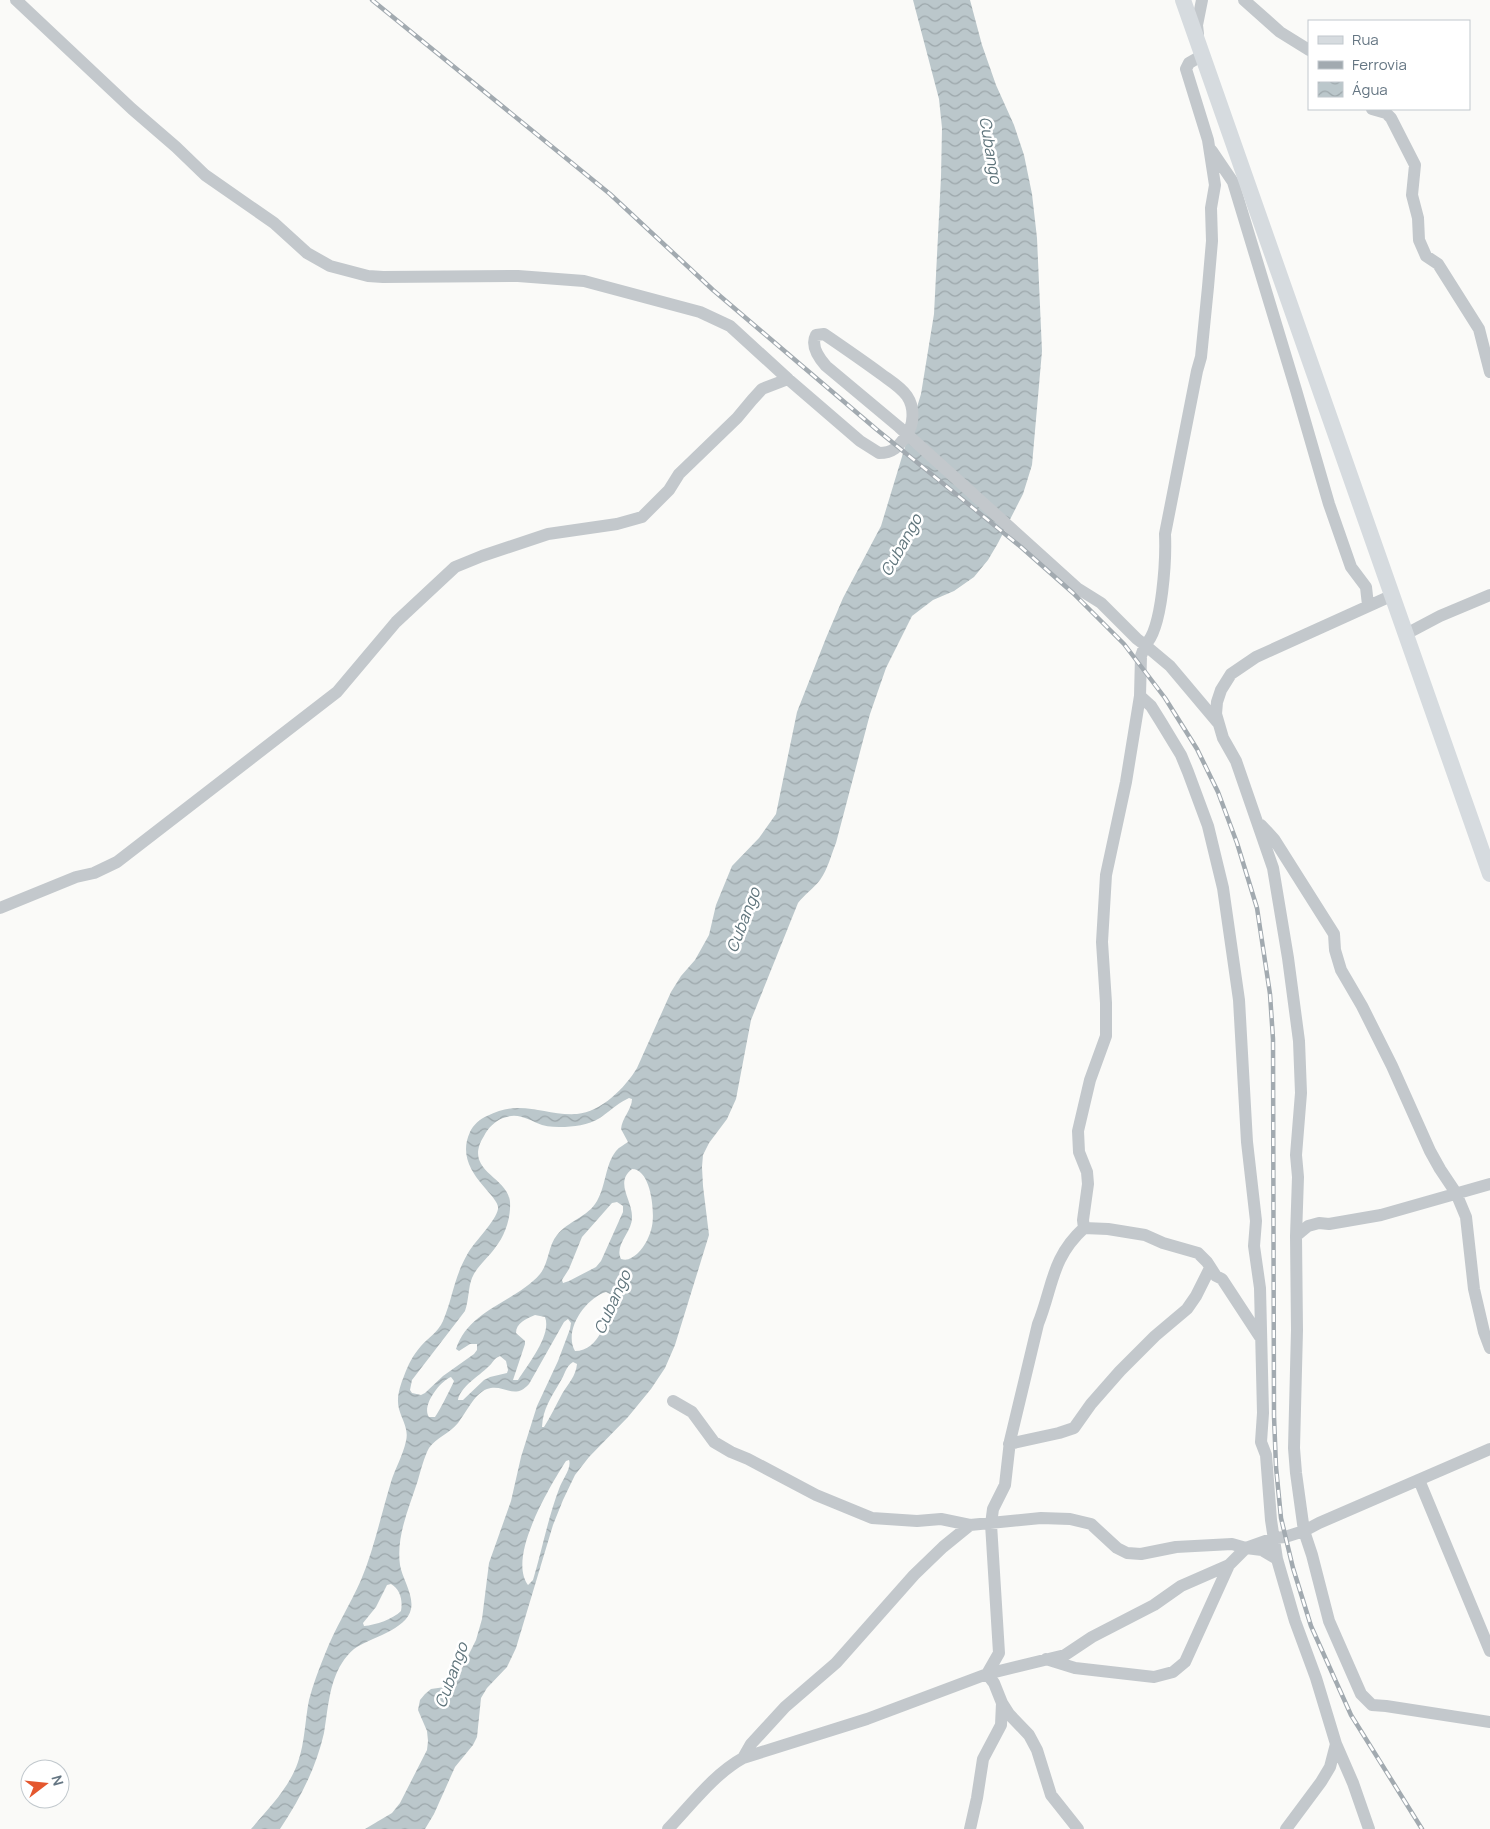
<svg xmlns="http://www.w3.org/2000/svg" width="1490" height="1829" viewBox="0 0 1490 1829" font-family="Manrope,sans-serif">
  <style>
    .water { fill: url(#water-waves); fill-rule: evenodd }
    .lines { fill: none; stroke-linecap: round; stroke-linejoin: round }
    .minor { stroke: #c3c8cc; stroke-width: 12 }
    .major { stroke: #d6dbdf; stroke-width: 16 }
    .rail-casing { stroke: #a2aab0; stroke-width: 4.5 }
    .rail { stroke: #fff; stroke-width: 2.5; stroke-dasharray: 8; stroke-linecap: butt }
    .labels { text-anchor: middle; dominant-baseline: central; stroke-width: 5; stroke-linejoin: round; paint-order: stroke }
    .water-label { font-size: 16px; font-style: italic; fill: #60757c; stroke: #fff }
  </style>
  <defs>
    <pattern id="water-waves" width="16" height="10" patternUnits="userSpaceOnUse" patternTransform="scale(1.25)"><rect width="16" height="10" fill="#bbc7cb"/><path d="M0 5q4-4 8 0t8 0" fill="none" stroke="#9ca6aa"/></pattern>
  </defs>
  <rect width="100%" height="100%" fill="#fafaf8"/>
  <path class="water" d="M913,0H970L982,45L996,85L1014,125L1024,155L1032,194L1037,238L1042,351L1032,465L1023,494L998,543L988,560L974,577L954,591L933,600L912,616L886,668L870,714L836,843C831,855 828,869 820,880C814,888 804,895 798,903L751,1020L736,1099L727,1119L709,1143L703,1155L702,1167L703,1186L709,1235L675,1345L665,1368L651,1389L628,1417L589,1457L575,1475L563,1500L553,1525L516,1648L507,1667L487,1688L481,1698L477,1737L473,1745L455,1767L434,1814L425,1829H365L392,1813L400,1803L427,1750L428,1741L427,1731L418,1710L420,1700L425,1694L431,1689L445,1687L456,1680L476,1640L482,1619L489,1563L511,1501L521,1457L537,1406L558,1361L570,1329L571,1323L568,1319L564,1322L529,1384C514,1401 504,1383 487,1389C474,1394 466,1413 458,1423C450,1433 436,1438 429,1448C424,1457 421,1470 418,1480C409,1508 396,1536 400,1565C402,1578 414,1595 411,1609C407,1630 369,1638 354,1649C349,1653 345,1658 342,1663C329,1683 328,1710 324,1733C316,1768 300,1799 280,1829H251C269,1808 289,1788 298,1762C305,1742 305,1720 309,1700C313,1684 319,1669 325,1654C335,1628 350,1605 361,1580C374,1549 381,1515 391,1482C395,1469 403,1455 406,1441C409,1429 402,1420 399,1409C396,1398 400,1386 404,1376C408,1365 413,1355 421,1346C428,1338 438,1332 443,1321C453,1297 454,1277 468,1253C475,1241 496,1221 498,1209C501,1195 452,1171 470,1132C473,1125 480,1119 487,1116C522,1098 543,1116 577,1114C601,1112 625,1088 637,1068L671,992L681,976L695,960L709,935L716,905L732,866L759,838L776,814L797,712L826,638L843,598L881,526L921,394L934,314L941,177L942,128L939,99ZM629,1098L632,1099C632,1109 622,1118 621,1129L628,1142C624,1145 619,1147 616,1151C605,1165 606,1186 597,1201C588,1217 568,1221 557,1235C548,1246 549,1263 540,1274C516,1302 469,1309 456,1349L459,1351L470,1344H477V1350L474,1354L443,1376L425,1393L421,1395L412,1393L410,1390L412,1380L465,1311C469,1300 468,1288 472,1278C477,1266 488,1258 495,1248C505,1236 511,1218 510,1202C508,1176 462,1171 484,1136C488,1128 495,1121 503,1118C519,1112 528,1120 542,1125C549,1127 557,1127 565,1127C579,1126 593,1124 604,1115C612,1109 620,1102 629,1098ZM632,1169C651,1169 655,1212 652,1226C650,1236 645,1246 638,1253C632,1258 628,1261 621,1259C614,1245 632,1232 632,1218C633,1200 614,1183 632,1169ZM617,1202L623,1206V1212L601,1261L596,1267L569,1281L563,1283L562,1280L569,1269L582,1237L612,1203ZM606,1292L612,1295V1300C607,1318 600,1351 575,1351C563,1330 586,1298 606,1292ZM535,1315L545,1317C552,1335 528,1364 518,1380H513L525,1344V1341L516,1333C516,1323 526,1319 535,1315ZM500,1356L506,1361L508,1370L507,1373L490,1377L484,1380L463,1400H458C460,1387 479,1376 488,1367C493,1363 494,1358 500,1356ZM573,1362L577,1364C576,1376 568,1384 562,1394C556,1405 551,1416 544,1427H542C543,1408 551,1398 560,1382C565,1375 565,1367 573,1362ZM451,1377L454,1381C452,1386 439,1412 435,1417H429C421,1406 440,1381 451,1377ZM569,1460C572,1468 562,1480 559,1489C548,1518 542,1550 533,1580L528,1585C507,1557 550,1486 566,1461ZM391,1584C400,1589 403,1600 401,1611C393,1619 376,1625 364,1626L363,1623L376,1607L387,1585Z"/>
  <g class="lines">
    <path class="minor" d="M16,0L132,109L176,147L205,175L274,223L307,253L330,266L368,276L383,277L518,276L584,281L700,312L730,326L788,379L860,441L879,453C893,453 898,447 906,436C914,425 915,408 907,396C901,387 889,380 881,374C862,360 843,347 824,334L816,335C810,346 819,358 826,366L899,427L1077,588L1101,603L1137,639L1145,645L1141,656L1140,696L1151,706L1161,722L1181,755L1188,772L1208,826L1223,888L1239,1000L1247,1142L1256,1221L1254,1246L1260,1288L1263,1413L1261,1442L1266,1455L1271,1520L1277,1559L1295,1621L1316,1678L1336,1744L1353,1783L1369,1829
      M1244,0L1280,32L1309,50
      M1198,34L1197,25L1202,0
      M1203,55L1189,63L1186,69L1208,140L1215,185L1211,208L1212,241L1208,287L1201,357L1197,371L1165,534C1166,557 1163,629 1145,645L1170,666L1218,723
      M1372,109L1386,113L1391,118L1415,165L1412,195L1418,218L1419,240L1426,256L1438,264L1479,329L1490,372
      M1212,151L1233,182L1296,390L1329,504L1351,567L1366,587L1368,605
      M1393,595L1256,657L1231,674L1221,690L1217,702L1216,714L1223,738L1236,761L1273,868L1288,958L1299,1041L1301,1093L1296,1155L1298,1177L1296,1236L1297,1330L1294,1448L1296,1473L1304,1531L1312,1555L1329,1621L1361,1694L1372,1705L1386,1706L1490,1722
      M1406,634L1440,616L1490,595
      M1140,696L1126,782L1106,875L1102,942L1106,1003V1036L1090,1080L1078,1131L1079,1152L1087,1172L1088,1184L1083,1220L1084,1228L1108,1229L1145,1235L1163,1243L1198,1253L1207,1262L1216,1276L1222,1279L1260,1337
      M1261,825L1274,839L1334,934L1335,950L1341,970L1362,1006L1392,1066L1430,1151L1440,1169L1456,1193L1466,1217L1474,1289L1484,1332L1490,1348
      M0,908L76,877L94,873L117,862L337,692L396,622L455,567L482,556L548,534L617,524L642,517L669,490L679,474L737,418L752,400L762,389L788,379
      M1296,1236L1308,1226L1319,1223L1329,1224L1381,1215L1490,1184
      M673,1401L692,1412L714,1442L731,1452L748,1459L816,1495L872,1518L917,1521L941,1519L970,1525L1041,1518L1070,1519L1091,1524L1117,1548L1127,1553L1141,1554L1176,1547L1232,1544L1246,1548L1262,1550L1277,1559
      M1009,1444L1059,1433L1074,1428L1091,1404L1120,1371L1155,1336L1187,1309L1196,1296L1210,1268
      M1419,1480L1490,1651
      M1046,1659L1075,1668L1154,1677L1173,1672L1185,1662L1229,1565
      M987,1674L999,1653L991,1524L993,1509L1005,1485L1010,1441L1038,1324C1053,1287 1051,1258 1084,1228
      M1002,1703L1009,1714L1029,1735L1037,1750L1051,1795L1078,1829
      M743,1758L751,1744L785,1707L836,1663L914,1575L943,1547L970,1525
      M668,1829C691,1805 714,1774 743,1758L867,1719L987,1674L1065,1655L1092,1637L1154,1605L1181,1586L1229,1565L1246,1548L1274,1538L1285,1537L1304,1531L1319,1523L1490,1449
      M970,1829L977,1798L983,1759L1001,1725L1002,1703L994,1683L987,1674
      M1286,1829L1321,1782L1330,1767L1336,1744"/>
    <path class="major" d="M1183,0L1490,874"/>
    <g class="rail-casing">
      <path id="rail" d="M372,0L610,194L713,290L876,429L1021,547L1073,593L1124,644L1165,698L1197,749L1218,792L1237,843L1257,908L1270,994L1273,1039L1274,1416L1276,1467L1281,1518L1293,1568L1311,1626L1351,1715L1422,1829"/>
    </g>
    <use href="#rail" class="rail"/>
  </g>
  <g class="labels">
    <g class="water-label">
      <text transform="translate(991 150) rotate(80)">Cubango</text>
      <text transform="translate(901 545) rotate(-61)">Cubango</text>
      <text transform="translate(743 920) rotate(-69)">Cubango</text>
      <text transform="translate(612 1302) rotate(-66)">Cubango</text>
      <text transform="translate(451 1675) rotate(-70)">Cubango</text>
    </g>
  </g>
  <rect x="1308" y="20" width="162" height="90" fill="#ffffff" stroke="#c1c8cd"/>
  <rect x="1318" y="36" width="25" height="8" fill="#d6dbdf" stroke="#c1c8cd"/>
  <text x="1352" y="45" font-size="15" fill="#657683">Rua</text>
  <rect x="1318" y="61" width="25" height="8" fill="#a2aab0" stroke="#c1c8cd"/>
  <text x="1352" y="70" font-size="15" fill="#657683">Ferrovia</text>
  <rect x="1318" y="82" width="25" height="15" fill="url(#water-waves)" stroke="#c1c8cd"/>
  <text x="1352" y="95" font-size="15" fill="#657683">Água</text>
  <g transform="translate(45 1784) rotate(74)"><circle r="24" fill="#ffffff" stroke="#c1c8cd"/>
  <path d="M0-4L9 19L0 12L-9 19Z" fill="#e4572e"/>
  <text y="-8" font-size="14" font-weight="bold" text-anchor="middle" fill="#657683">N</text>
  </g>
</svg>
